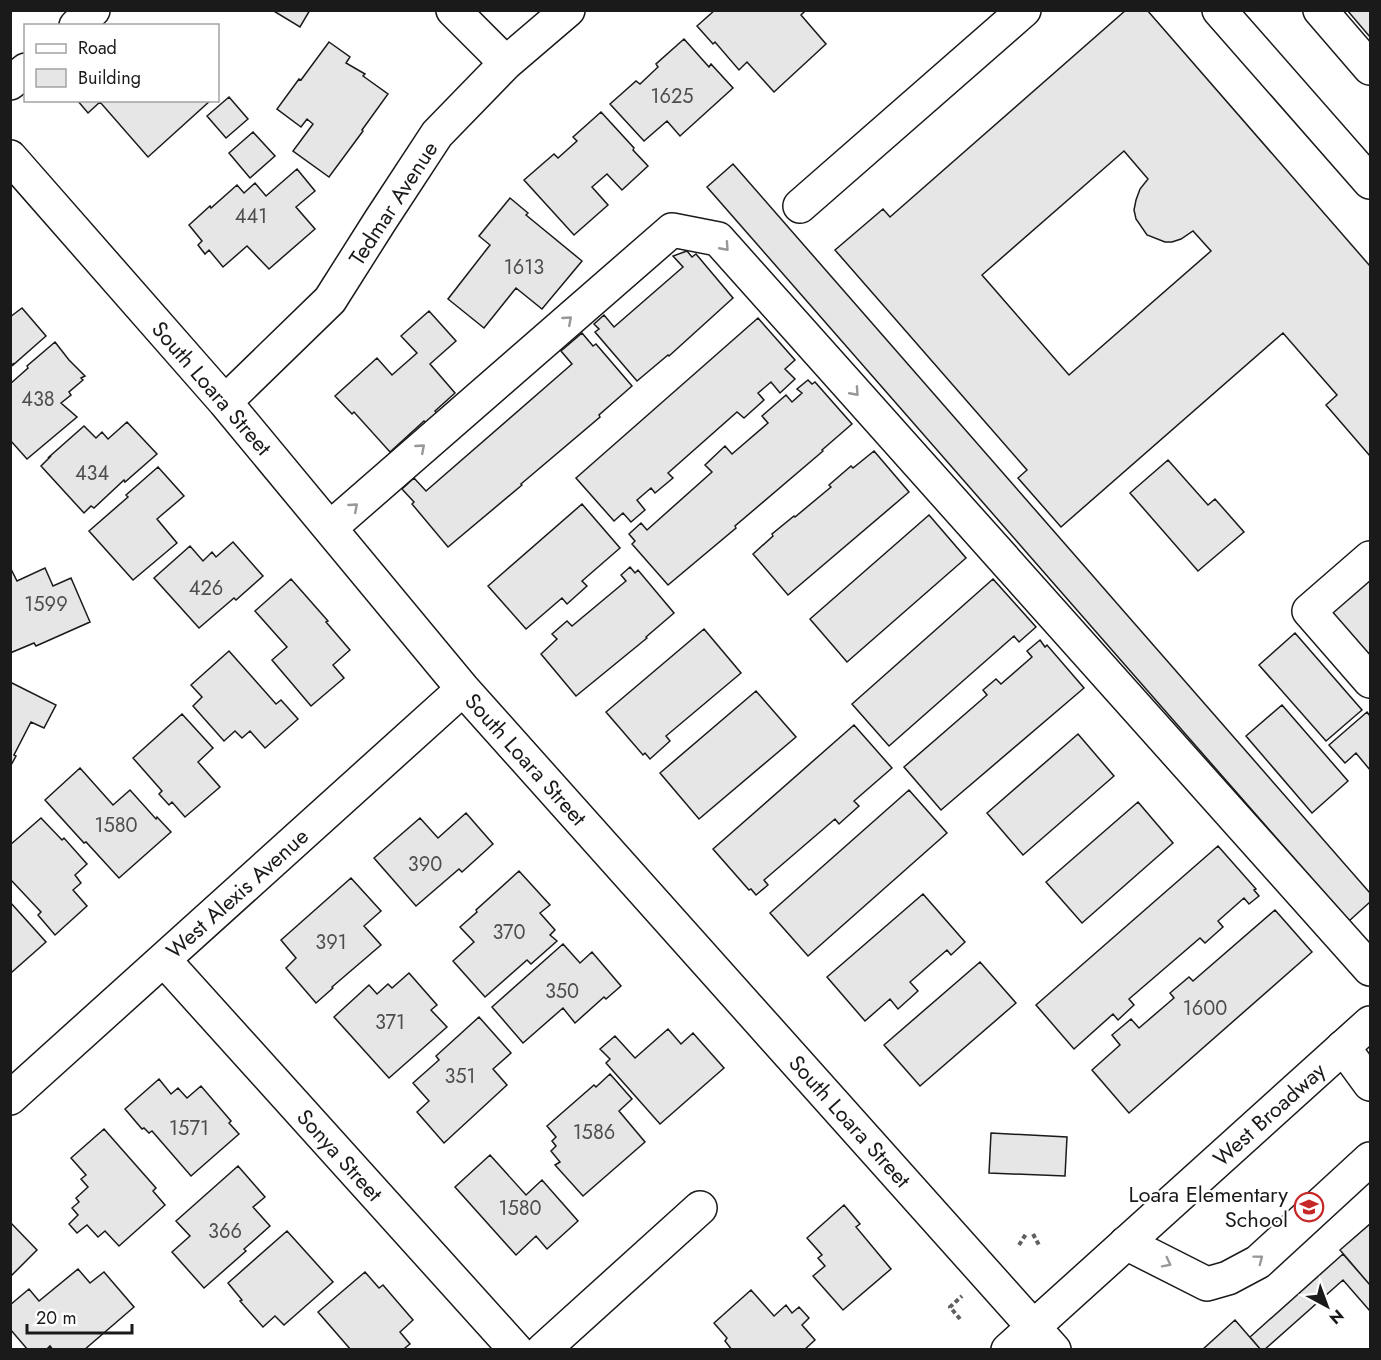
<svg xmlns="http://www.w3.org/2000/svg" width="1381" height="1360" viewBox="0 0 1381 1360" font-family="Jost,sans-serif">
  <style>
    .building { fill: #e6e6e6; stroke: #1a1a1a; stroke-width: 1.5; fill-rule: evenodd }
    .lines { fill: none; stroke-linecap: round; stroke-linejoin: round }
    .minor-casing { stroke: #1a1a1a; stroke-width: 36 }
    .major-casing { stroke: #1a1a1a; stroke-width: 36 }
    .path { stroke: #5f5f5f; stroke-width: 4; stroke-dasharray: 4.5 3; stroke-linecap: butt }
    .minor { stroke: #fff; stroke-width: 33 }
    .major { stroke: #fff; stroke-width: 33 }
    .oneway { stroke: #989898 }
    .labels { text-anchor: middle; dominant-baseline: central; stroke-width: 4.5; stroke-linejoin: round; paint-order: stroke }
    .number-label { font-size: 20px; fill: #4d4d4d }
    .street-label { font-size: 22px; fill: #1a1a1a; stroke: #fff }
    .poi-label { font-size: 22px; fill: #1a1a1a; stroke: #fff; text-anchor: end }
  </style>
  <rect width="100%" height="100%" fill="#fff"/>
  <path class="building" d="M272,10H310L300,27Z
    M715,10H806L801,15L826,44L774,92L747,62L739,70L715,42L713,44L697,26Z
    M1126,10H1147L1370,266V456L1326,405L1337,395L1283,333L1061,527L1018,478L1027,470L835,250L883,209L890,217ZM1124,151L1148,179L1140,189L1136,200L1134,210L1136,219L1147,235L1165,242H1172L1181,239L1193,231L1211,251L1069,375L982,275Z
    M1347,10H1370V37Z
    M684,39L709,67L711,64L733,88L680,136L667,121L644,141L610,104L636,81L640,84L658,67L656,64Z
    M329,42L350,57L346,63L365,74L363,76L388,94L362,130L363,131L329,177L293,151L313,124L307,119L301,127L277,109L299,79L301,80Z
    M229,97L248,119L226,138L207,116Z
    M77,100H211L148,157L100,102L88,113Z
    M601,112L634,148L633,150L648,166L622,190L607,174L592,187L608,205L574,235L524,180L554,154L558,158L577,141L573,137Z
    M253,132L275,156L250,178L229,153Z
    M733,164L1370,893V902L1349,921L707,187Z
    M297,169L315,191L296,207L315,229L269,269L247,246L223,267L209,250L205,254L198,245L202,241L189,225L210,206L211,208L237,185L244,193L255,183L266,196Z
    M510,198L528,213L526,215L582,261L542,309L516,288L484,328L448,299L490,245L479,236Z
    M687,251L692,257L696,254L733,298L669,356L668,355L637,381L595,332L599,329L594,324L604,315L614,327L683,267L673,256Z
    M22,308L46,336L13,365V364L10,366V317Z
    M429,311L456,341L430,364L455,393L435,411L437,413L426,423L424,421L390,452L354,412L352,414L335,396L377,358L392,375L417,353L401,336Z
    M758,318L795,360L785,369L795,379L780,393L771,382L758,393L764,400L744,418L737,412L668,473L673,478L655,493L651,488L637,500L645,510L631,522L623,513L614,521L576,478Z
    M582,333L593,346L596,344L632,386L599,415L600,417L521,484L522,485L448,547L412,504L414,502L402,489L414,478L426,491L572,364L561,351Z
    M55,342L69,360L85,376L81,378L83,380L69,392L71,395L61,403L77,417L27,459L10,440V384L28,368L27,366Z
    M808,380L812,384L815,382L852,424L822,450L823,451L735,526L736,528L668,585L632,544L635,541L629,534L641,523L647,530L712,472L705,465L725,446L732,454L768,423L762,416L786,395L792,402L802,393L797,389Z
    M127,422L157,454L125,482L124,480L94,508L91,506L84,513L41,466L50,457H49L84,426L96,438L102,432L108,439Z
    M874,451L909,492L788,595L753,554L773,536L772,534L794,516L795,517L831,487L829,485L851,466L853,468Z
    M1168,460L1208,505L1215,499L1244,532L1198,571L1130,493Z
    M158,467L184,496L157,519L177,543L133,580L89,531L128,497L126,495Z
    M582,504L620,548L582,581L587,586L567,604L562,598L526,629L488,586Z
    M929,515L966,558L847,662L810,619Z
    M233,542L263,576L236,600L234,598L199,628L154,578L190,546L203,561L212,552L216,557Z
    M10,567L17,581L45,568L53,586L71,578L90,622L36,646L34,643L10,653Z
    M630,567L635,573L638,570L674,613L646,637L647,638L576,696L541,654L557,639L552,634L567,621L572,626L626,581L621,575Z
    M1370,575V660L1328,612Z
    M291,579L328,621L326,622L350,650L333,665L344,678L311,706L272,660L287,647L255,611Z
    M993,579L1036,627L1019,642L1014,636L889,746L852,704Z
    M704,629L741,673L666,736L670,741L650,759L645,753L643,755L606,712Z
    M1295,633L1362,710L1326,741L1259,665Z
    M1040,640L1045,647L1047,645L1084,688L941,810L904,767L987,695L983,690L996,679L1001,684L1032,657L1027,651Z
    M229,651L276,704L281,700L298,719L265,748L250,731L242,738L235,731L224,741L193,706L202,697L191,685Z
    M10,682L56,705L44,728L31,722L14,755L16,756L10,767Z
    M756,691L796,737L699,819L660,773Z
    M1282,705L1348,781L1312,813L1246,736Z
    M1367,712L1370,716V770L1356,753L1345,763L1329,745Z
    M182,714L213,748L198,762L220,787L185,817L172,802L169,805L159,794L162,791L133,758Z
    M854,725L892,768L854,801L859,806L839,824L835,819L764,880L768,885L756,895L751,889L749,890L713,849Z
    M1078,734L1114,776L1023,855L987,813Z
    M80,768L113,805L130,790L156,819L157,817L171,832L119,878L86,842L84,843L45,800Z
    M909,790L947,833L808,956L770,913Z
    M1138,802L1173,843L1082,923L1046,882Z
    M466,813L493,844L462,872L459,869L416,906L374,858L420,818L438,838Z
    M41,818L62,840L64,838L87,864L75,875L81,883L73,890L87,906L55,935L38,915L41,912L10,879V845Z
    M1218,846L1256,889L1254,890L1259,896L1249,904L1244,898L1218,921L1223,927L1205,943L1200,938L1129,999L1134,1005L1118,1020L1113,1014L1074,1049L1036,1005Z
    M519,871L550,905L540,913L555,930L550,935L557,941L531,964L527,960L485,997L453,961L474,942L460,927L477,912L476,910Z
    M351,878L381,911L364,926L381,945L332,987L333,988L316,1003L286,968L296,958L281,940Z
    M923,894L965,942L951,955L947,950L910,982L918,991L898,1009L890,999L865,1021L827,977Z
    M10,902L46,942L12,972L10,970Z
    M1275,910L1312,952L1129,1113L1092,1070L1120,1045L1112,1035L1131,1019L1139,1028L1174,998L1170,993L1189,977L1193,981Z
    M563,944L580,963L592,952L621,986L606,999L604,997L575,1023L563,1008L523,1043L492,1007Z
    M980,962L1016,1003L920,1086L884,1045Z
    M409,973L437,1005L431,1010L447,1027L389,1078L334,1017L369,985L377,994L388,984L392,988Z
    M479,1017L511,1053L493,1069L507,1085L444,1143L417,1112L429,1101L413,1083L439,1060L436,1056Z
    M668,1029L681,1044L693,1033L724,1068L660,1124L606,1063L610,1059L600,1049L615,1036L635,1058Z
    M610,1074L632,1099L619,1111L645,1142L583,1196L555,1165L560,1162L551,1151L556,1146L552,1141L556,1137L547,1126L594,1085L596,1087Z
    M159,1079L171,1094L178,1088L187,1098L201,1086L231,1121L229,1123L239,1134L191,1176L152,1131L149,1133L144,1128L142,1129L125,1109Z
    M104,1129L156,1188L153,1191L165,1205L119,1246L105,1231L98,1237L87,1225L77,1233L69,1224L78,1215L72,1208L79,1202L76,1198L88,1187L81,1179L86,1175L71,1158Z
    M991,1133L1067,1137L1065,1176L989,1173Z
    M490,1155L526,1195L542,1180L578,1221L547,1249L536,1236L516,1255L455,1187Z
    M238,1166L265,1197L253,1207L270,1226L244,1249L246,1251L204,1288L172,1252L190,1236L176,1221Z
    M844,1205L860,1224L856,1227L891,1269L843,1310L813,1276L825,1266L818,1258L822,1255L807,1238Z
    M10,1222L37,1250L10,1277Z
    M1370,1224V1285L1340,1250Z
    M287,1231L333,1282L284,1325L275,1316L263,1327L240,1301L242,1300L228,1283Z
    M1343,1254L1370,1285V1311L1343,1280L1264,1350H1261L1250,1337Z
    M78,1269L90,1283L104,1272L134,1307L84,1350H53L50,1346L46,1350H28L10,1329V1305L29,1289L39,1301Z
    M365,1272L379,1288L383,1285L413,1320L400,1332L410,1344L405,1348L406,1350H351L318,1312Z
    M751,1290L774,1316L786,1305L792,1313L799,1307L809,1318L802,1325L815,1340L804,1350H732L725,1341L727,1338L714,1323Z
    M1235,1320L1261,1350H1202Z"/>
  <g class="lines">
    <g class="minor-casing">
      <path id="minor" d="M453,10L506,63
        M1219,10L1370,182
        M1320,10L1370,68
        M76,26L93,10
        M10,83L26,70
        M10,157L225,402L463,689L1054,1350
        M800,206L1024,10
        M225,402L330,300L380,221L437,134L506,63L568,10
        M330,528L672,230L718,239L1370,969
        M1370,558L1309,611L1370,681
        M164,960L516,1350
        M1343,1047L1370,1084
        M10,1098L463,689
        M1126,1243L1207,1284L1228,1278L1258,1262L1370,1159
        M543,1350L700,1208"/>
    </g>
    <g class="major-casing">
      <path id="major" d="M1008,1350L1370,1023"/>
    </g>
    <path class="path" d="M1033,1234L1039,1245
      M1019,1245L1026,1234
      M960,1319L950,1307L962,1296"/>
    <use href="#minor" class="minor"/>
    <use href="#major" class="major"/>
  </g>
  <defs><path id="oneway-chevron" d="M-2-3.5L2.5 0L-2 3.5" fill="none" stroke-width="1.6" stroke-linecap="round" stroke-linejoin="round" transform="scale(1.5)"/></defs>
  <g class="oneway">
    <use href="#oneway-chevron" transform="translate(725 247) rotate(48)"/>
    <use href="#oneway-chevron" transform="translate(568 320) rotate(-41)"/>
    <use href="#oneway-chevron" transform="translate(855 392) rotate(48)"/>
    <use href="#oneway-chevron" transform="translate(421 448) rotate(-41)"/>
    <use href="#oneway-chevron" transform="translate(354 507) rotate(-41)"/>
    <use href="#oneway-chevron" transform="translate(1259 1259) rotate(-37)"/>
    <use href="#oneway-chevron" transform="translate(1167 1263) rotate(27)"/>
  </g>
  <defs>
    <g id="school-ring" transform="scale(1.5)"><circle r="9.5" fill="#fff" stroke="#c62828" stroke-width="1.5"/><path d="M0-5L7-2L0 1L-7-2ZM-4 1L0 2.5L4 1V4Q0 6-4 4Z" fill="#c62828"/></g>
  </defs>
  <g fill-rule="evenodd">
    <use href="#school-ring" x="1309" y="1207"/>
  </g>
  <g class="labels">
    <g class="number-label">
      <text x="672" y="96">1625</text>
      <text x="251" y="216">441</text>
      <text x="524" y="267">1613</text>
      <text x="38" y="399">438</text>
      <text x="92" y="473">434</text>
      <text x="206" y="588">426</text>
      <text x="46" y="604">1599</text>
      <text x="116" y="825">1580</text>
      <text x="425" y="864">390</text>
      <text x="509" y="932">370</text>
      <text x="331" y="942">391</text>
      <text x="562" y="991">350</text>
      <text x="1205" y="1008">1600</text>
      <text x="390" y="1022">371</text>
      <text x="460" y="1076">351</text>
      <text x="189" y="1128">1571</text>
      <text x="594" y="1132">1586</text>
      <text x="520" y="1208">1580</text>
      <text x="225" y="1231">366</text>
    </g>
    <g class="street-label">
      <text transform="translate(393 203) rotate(-57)">Tedmar Avenue</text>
      <text transform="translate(212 388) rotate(49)">South Loara Street</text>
      <text transform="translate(526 759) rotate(48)">South Loara Street</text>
      <text transform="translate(237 893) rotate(-42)">West Alexis Avenue</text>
      <text transform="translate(1269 1114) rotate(-42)">West Broadway</text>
      <text transform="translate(850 1121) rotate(48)">South Loara Street</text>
      <text transform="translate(340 1155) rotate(48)">Sonya Street</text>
    </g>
    <g class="poi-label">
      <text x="1288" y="1194">Loara Elementary<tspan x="1288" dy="25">School</tspan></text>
    </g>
  </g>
  <rect width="1381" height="1360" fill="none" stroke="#1a1a1a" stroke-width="24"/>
  <rect x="24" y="24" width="195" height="78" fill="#ffffff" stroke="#a3a3a3" stroke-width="1.5"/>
  <rect x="36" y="44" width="30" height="9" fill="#ffffff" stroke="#a3a3a3" stroke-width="1.5"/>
  <text x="78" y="54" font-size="18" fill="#1a1a1a">Road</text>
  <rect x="36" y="69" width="30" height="18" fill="#e6e6e6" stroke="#a3a3a3" stroke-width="1.5"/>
  <text x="78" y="84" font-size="18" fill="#1a1a1a">Building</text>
  <g transform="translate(1327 1306) rotate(139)" stroke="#ffffff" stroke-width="4.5" paint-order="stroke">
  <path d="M0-4.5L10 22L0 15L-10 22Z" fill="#1a1a1a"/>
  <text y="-9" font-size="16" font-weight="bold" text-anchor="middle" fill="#1a1a1a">N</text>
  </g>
  <path d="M27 1324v9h105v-9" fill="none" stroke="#1a1a1a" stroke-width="3"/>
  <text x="36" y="1324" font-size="18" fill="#1a1a1a" stroke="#ffffff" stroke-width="4.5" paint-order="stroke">20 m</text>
</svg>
